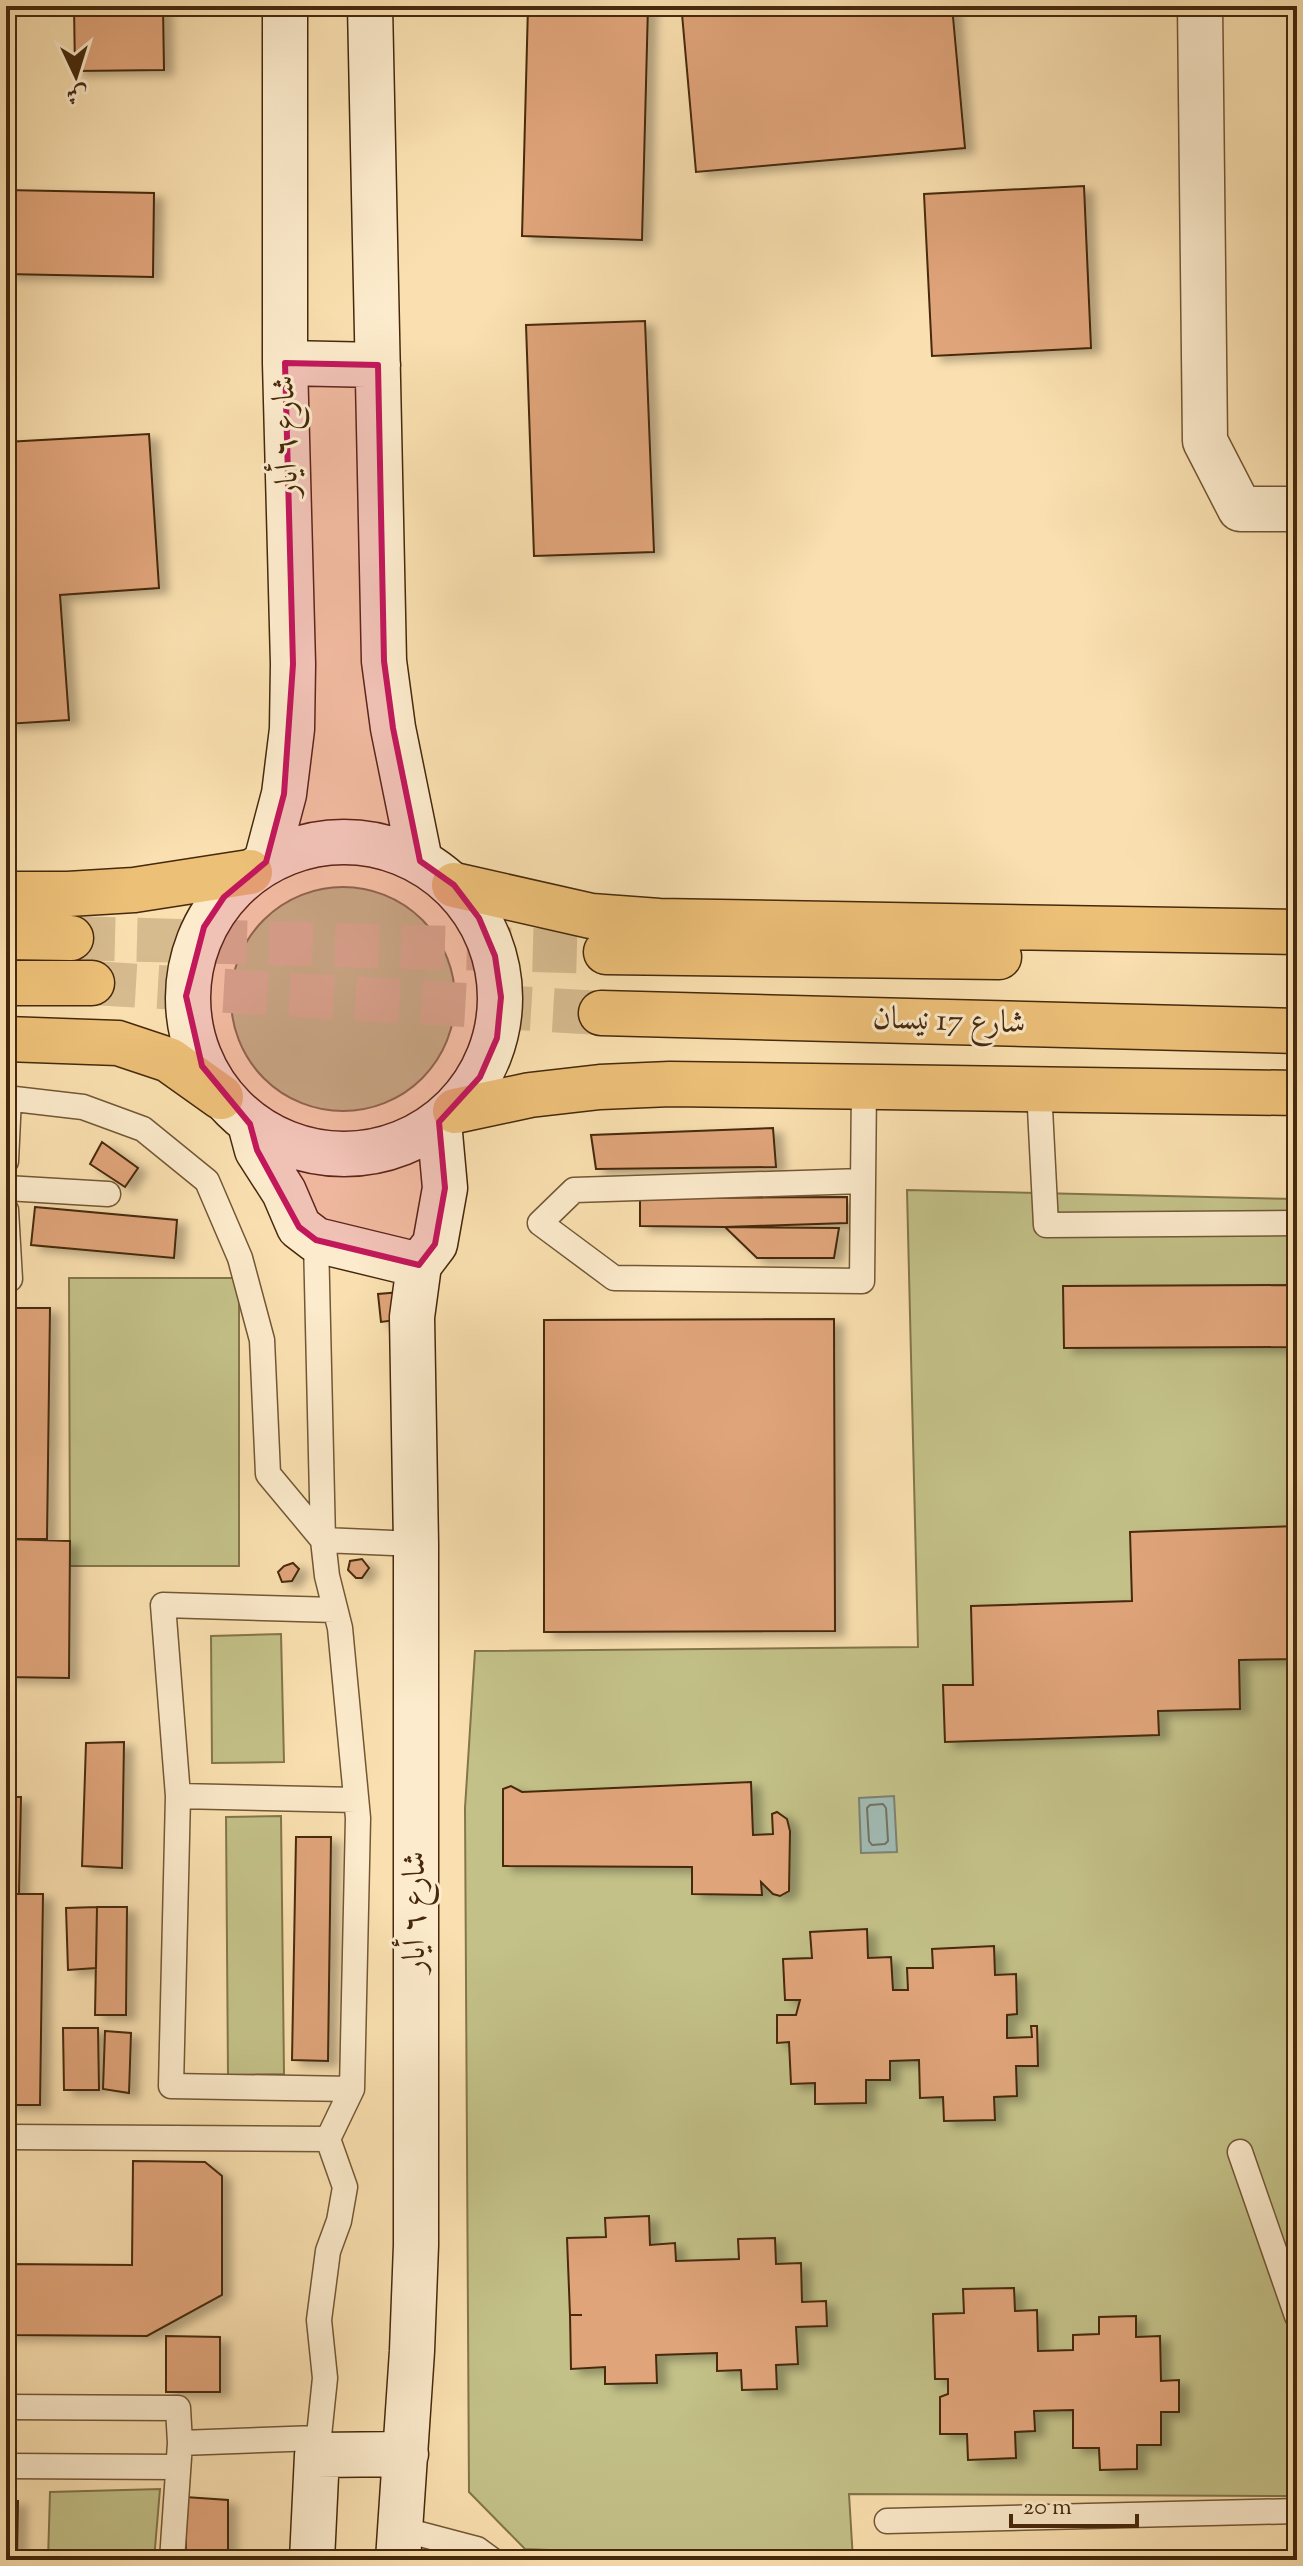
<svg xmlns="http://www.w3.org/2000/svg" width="1303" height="2566" viewBox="0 0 1303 2566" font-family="'Sorts Mill Goudy',Amiri,serif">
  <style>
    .green { fill: #c3c188; stroke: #84754a; stroke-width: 2 }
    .water { fill: #a1bbb4; stroke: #7d8171; stroke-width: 2 }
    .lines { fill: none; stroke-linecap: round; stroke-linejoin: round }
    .shore { stroke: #747260; stroke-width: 2 }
    .building { fill: #e0a47a; stroke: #46290c; stroke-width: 2; filter: url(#shadow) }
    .primary-tunnel { stroke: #d6bb8f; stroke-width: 44; stroke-dasharray: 44 22; stroke-linecap: butt }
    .lane-casing { stroke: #735735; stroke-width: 27 }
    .street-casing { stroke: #735735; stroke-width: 47 }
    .secondary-casing { stroke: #46290c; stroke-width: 47 }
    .primary-casing { stroke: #46290c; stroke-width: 47 }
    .lane { stroke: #fcebcc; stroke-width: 24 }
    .street { stroke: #fcebcc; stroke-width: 44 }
    .secondary { stroke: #fcebcc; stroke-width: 44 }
    .primary { stroke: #edc078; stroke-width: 44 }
    .marked { fill: #c2185b; fill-opacity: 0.2; stroke: #c2185b; stroke-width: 6; stroke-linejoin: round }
    .labels { text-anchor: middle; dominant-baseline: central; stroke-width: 6; stroke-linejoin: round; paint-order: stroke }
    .street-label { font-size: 32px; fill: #46290c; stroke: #fcebcc }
  </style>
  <defs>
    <filter id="shadow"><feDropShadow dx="9" dy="5" stdDeviation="4" flood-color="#0004"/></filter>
  </defs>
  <rect width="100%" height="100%" fill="#fae0b0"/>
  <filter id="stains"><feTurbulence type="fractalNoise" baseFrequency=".0025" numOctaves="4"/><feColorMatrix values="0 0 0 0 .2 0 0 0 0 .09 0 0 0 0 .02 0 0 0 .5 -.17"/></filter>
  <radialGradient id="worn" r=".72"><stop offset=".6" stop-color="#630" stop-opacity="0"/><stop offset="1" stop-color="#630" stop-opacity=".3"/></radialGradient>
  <path class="green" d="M231 999a112 112 0 1 1 224 0a112 112 0 1 1-224 0Z
    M907,1190L1297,1199V2496L849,2494L853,2560H787L525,2549L469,2492L465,1808L475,1651L918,1647Z
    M69,1278H239V1566H70Z
    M281,1634L284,1762L212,1763L211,1636Z
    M281,1816L284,2074L228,2075L226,1817Z
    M160,2489L154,2560H48L50,2492Z"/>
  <path class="water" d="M894,1796L897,1852L861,1853L859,1798Z"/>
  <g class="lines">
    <path class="shore" d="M883,1804L886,1808L888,1841L885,1844L872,1845L869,1841L867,1808L870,1805Z"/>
  </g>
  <path class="building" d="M74,6H163L164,70L75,71Z
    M528,6H648L642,240L522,236Z
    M774,6H952L965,148L696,172L682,14Z
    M1084,186L1091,348L932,356L924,194Z
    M6,190L154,193L153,277L6,274Z
    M645,321L654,552L534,556L526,325Z
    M149,434L159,588L60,595L69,720L6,724V442Z
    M773,1128L776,1167L596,1169L591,1135Z
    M102,1142L138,1168L125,1187L90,1164Z
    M847,1197V1223L725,1227L640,1226V1198Z
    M35,1207L177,1220L174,1258L31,1245Z
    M725,1227L839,1228L834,1258H757Z
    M1297,1285V1347L1064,1348L1063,1286Z
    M401,1292L404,1319L381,1322L378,1294Z
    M6,1308H50L47,1539H6Z
    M834,1319L835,1631L544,1632V1320Z
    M1297,1526V1659L1239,1660L1240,1709L1158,1711L1159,1735L945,1742L943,1685H973L971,1606L1132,1601L1130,1532Z
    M6,1539L70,1541L69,1678L6,1677Z
    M362,1559L369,1568L362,1578H356L348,1570L350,1561Z
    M293,1563L299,1569L292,1581L282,1582L278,1572L284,1566Z
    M124,1742L122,1868L82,1866L86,1743Z
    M751,1782L753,1835L773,1834L772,1814L777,1812L787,1819L790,1831L789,1891L780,1896L773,1894L761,1882L762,1895L692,1894V1867L503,1866V1789L511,1786L522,1792Z
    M6,1797H21L19,1894H6Z
    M296,1837H331L328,2061L292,2060Z
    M6,1894H43L40,2105H6Z
    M97,1907H127L126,2015H95Z
    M97,1907L96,1968L68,1970L66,1908Z
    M867,1929L868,1958L891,1957L893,1990H908L907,1968H933L932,1949L994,1946L995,1975L1016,1974L1017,2014L1007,2015V2038L1032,2037L1031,2026H1037L1038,2066H1016L1017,2096L994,2097L995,2120L944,2121L943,2097L920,2098L919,2060L890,2061V2080H866V2103L815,2104V2083L791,2084L789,2042L777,2043V2015H796L800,2000H785L783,1959L812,1958L810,1932Z
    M63,2028H98L99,2090H64Z
    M105,2031L131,2033L129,2093L103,2089Z
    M133,2161L205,2162L222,2176V2295L147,2336L6,2335V2264L132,2265Z
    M649,2216L650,2245L675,2243L676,2261L739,2259L738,2239L775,2238L776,2264L801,2263L802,2302L826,2301L827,2326L796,2327L798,2364L776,2365L777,2389L742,2390L741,2370L717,2371V2353L656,2355L657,2383L605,2384V2367L571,2369L570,2315H582H570L567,2238L606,2237L605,2218Z
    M1014,2288L1015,2311L1037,2310L1038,2351L1073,2350V2335L1099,2334V2317L1136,2316V2337L1160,2336L1161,2381L1179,2380V2412H1161V2445H1137V2469L1100,2470L1099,2448H1073V2410L1034,2411L1035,2431L1015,2432L1016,2458L968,2460L967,2434H940V2397L948,2394V2379H935L933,2314L964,2313L963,2289Z
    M166,2336L220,2337V2392H166Z
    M185,2497L228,2500V2560H186Z
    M6,2501H18L17,2560H6Z"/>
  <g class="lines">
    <path class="primary-tunnel" d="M71,938L606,952
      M92,983L601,1013"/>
    <g class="lane-casing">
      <path id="lane" d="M1039,1089L1046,1225L1297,1223
        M6,1098L83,1107L143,1129L207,1181L240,1258L262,1340L268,1474L323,1540L416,1544
        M6,1161L9,1098
        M863,1181L574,1190L540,1223L614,1278L862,1281L864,1087
        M6,1188L108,1194
        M6,1210L10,1279
        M316,1240L323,1540L327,1576L340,1628L358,1818L352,2089L328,2139L345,2187L339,2221L328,2251L319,2320L325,2378L317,2455
        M178,1796L163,1605L335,1610
        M352,2089L171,2086L178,1796L356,1800
        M6,2137L328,2139
        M1240,2152L1297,2316
        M6,2407L178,2408L180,2443L172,2560
        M180,2443L317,2438
        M6,2466L177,2467
        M887,2521L1297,2511
        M401,2529L477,2549L492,2560"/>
    </g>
    <g class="street-casing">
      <path id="street" d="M1200,6L1205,441L1240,509H1297"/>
    </g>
    <g class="secondary-casing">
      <path id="secondary" d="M370,6L384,661L393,728L420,861
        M285,363L378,365
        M188 998a156 156 0 1 1 312 0a156 156 0 1 1-312 0Z
        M266,862L284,794L292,729L293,664L285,363V6
        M250,1124L257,1150L284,1192L299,1227L316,1240L419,1265
        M312,2560L317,2455L406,2454
        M398,2560L412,2351L416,2245V1544L412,1317L419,1265L435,1244L445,1188L439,1122"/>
    </g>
    <g class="primary-casing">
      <path id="primary" d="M454,885L591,916L659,921L1297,932
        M6,894H68L134,890L250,872
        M6,937L71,938
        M606,952L999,957
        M6,983H92
        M601,1013L1297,1031
        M6,1039L118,1043L169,1060L221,1097
        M455,1111L530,1095L600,1087L670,1084L1297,1093"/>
    </g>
    <use href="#lane" class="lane"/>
    <use href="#street" class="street"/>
    <use href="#secondary" class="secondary"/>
    <use href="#primary" class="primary"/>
  </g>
  <path class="marked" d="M285,363L378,365L384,661L393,728L420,861L454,885L479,918L495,956L501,997L497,1038L480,1077L439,1122L445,1188L435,1244L419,1265L316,1240L299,1227L257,1150L250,1124L202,1066L186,996L204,927L224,897L266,862L284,794L293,664Z"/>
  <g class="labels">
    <g class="street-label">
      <text transform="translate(287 436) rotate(-92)">شارع ٦ أيار</text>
      <text transform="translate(949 1022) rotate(2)">شارع 17 نيسان</text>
      <text transform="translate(416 1912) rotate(-90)">شارع ٦ أيار</text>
    </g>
  </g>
  <rect width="1303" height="2566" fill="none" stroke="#fae0b0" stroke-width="32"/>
  <rect x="8" y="8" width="1287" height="2550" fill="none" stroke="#46290c" stroke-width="4"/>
  <rect x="16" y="16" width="1271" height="2534" fill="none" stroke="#46290c" stroke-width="2"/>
  <g transform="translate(76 76) rotate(176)" stroke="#fcebcc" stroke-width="6" paint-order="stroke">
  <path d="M0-6L14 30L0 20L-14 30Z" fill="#46290c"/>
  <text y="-12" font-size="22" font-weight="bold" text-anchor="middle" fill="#46290c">ش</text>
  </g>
  <path d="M1011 2514v12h126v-12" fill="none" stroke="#46290c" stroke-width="4"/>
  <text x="1023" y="2514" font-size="24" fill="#46290c" stroke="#fcebcc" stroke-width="6" paint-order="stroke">20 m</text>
  <rect width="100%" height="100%" filter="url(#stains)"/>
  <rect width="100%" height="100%" fill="url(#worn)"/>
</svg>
